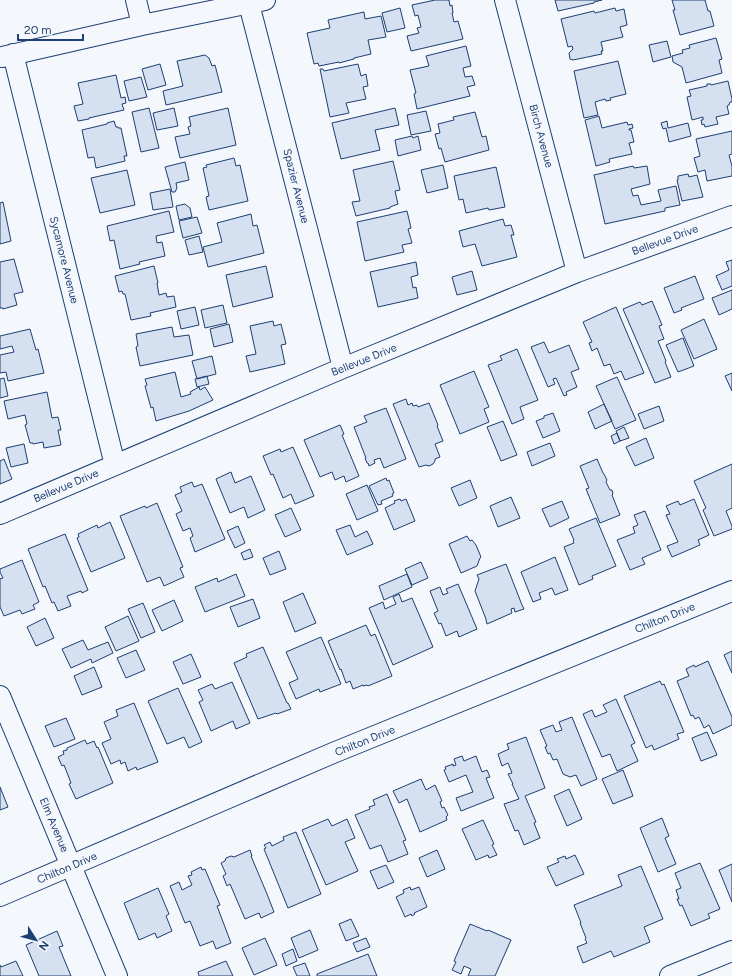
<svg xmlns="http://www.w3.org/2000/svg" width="732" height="976" viewBox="0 0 732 976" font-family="Figtree,sans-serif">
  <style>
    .building { fill: #d5e0f0; stroke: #1d3f73 }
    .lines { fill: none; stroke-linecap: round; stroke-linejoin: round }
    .street-casing { stroke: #1d3f73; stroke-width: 22 }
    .street { stroke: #f4f7fb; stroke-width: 20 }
    .labels { text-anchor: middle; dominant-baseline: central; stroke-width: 3; stroke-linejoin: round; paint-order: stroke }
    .street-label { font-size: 11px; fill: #1d3f73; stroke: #f4f7fb }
  </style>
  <rect width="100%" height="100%" fill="#f4f7fb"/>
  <path class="building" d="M435,0H449L450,6L452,5L453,13H452L454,22L458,21L463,39L411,51L407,36L419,33L417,28L421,27L418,15L415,16L412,5Z
    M555,0H602L594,2V3L558,11Z
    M672,0H705L708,11H710L714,26L680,35L673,10H675Z
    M400,8L405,28L387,32L382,13Z
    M615,8L616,11L624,9L627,25L620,27L623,37L601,42L603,51H601L602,54L573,60L570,59L569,53L573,49L572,46L568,47L561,19L594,11L595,13Z
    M364,12L365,19L381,16L386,37L368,40L371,54L354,58V59L339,63V62L319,66L318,63L314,64L307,33L330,28L328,20Z
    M716,38L722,59L719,60L722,73L686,83L682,67L673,62L672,56L683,53L682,50L690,48L689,45Z
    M667,41L671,57L653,62L649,45Z
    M466,46L471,66L463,68L465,77L472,76L475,85L467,87L470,96L417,109L414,94L416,93L410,70L429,66L426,56Z
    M205,55L209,58L212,66L215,65L222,92L166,105L163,91L183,86L177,61Z
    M618,61L626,94L610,98L611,100L606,101L605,99L595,102L598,115L584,118L574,71Z
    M160,64L166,85L148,90L142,69Z
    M358,64L361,76L366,74L368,86L363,87L366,99L346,103L349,113L330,117L320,69H323L324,71Z
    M116,75L121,98L125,97L126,103L122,104L124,110L89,118V119L78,121L74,106L83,104L78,83Z
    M141,77L147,97L129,101L124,81Z
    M728,81L732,99V102H730L729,105L727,106L729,114L716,117L718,124L705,127L704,124L702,125L701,120H703V117L692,120L687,97L691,96L689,90L707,86V84H711V85Z
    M149,108L159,148L141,152L132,112Z
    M174,108L178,126L157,130L153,113Z
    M228,108L236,145L180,158L175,137L190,134L188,127L191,126L189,117Z
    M395,108L399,125L375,130L380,150L341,159L332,123Z
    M426,111L431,131L411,135L407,115Z
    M475,112L482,137L486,136L489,150L445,162L441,148L439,149L435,134L440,133L438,124L454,120L453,117Z
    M599,116L602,128L627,122L628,125L632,124L633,128L629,129V130H631L634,142L629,143L632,154L609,159L610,162L596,166L585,120Z
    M114,121L116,127H118V128H121L127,156H124L125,161L96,168L94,157L88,158L82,130L107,124V123Z
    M667,121L668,128L688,123L691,136L669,142L666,128L663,129L661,123Z
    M732,131V154L729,155L732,166V176L707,181L705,170L698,172L694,158L700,156L696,139Z
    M412,136L413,138L418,136L421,150L398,156L395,140Z
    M234,158L236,166L240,165L248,201L209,210L206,197L209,196L203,168L207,167L206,165Z
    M393,161L400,190L395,191L398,204L390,207V208L356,216L352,202L360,201L353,170Z
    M185,162L189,180L176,183L177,188L175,192H172L165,167Z
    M443,165L448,188L427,193L421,170Z
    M633,166L634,168L647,166L650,184L631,189L633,196L638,195L641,205L661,201L658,190L676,186L680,205L665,208V211L605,224L594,175Z
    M496,167L505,207L489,210L488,208L466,213L463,199L459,200L454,176Z
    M127,170L135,205L100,213L91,178Z
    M688,174L689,177L697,175L703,197L682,201L677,180H678V176Z
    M170,189L173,207L153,210L150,193Z
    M3,202L11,241L0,244V203Z
    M185,204L190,208L192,217L179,220L176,206Z
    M169,211L174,232L156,236L157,243L162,242L165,256L139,262L140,264L120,269L114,240L110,241L107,226Z
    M407,211L411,228L408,229L412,243L402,245L404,252L365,261L357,222Z
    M251,214L253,226L257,225L264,253L208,267L203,247L222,242L217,223Z
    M197,217L202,233L183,238L179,221Z
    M503,219L505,226L511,225L514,235H511L517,257L482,266L475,244L463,247L459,231Z
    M199,236L203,252L189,255L185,240Z
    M14,259L23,292L14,294L17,305L3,309V308H0V262Z
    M732,260V286L722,290L716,276L729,270L726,262Z
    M416,262L418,275L411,277L413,288L416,287L418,298L378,307L370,272Z
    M154,266L158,283H157L159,295L166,293L167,297L174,296L176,307L150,313L151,316L131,320L125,294H123L122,291L119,292L115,276Z
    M266,266L273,297L233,307L226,275Z
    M472,271L477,290L457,295L452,277Z
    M695,276L704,299L681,308L682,310L674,313L664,288Z
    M732,290V309L719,315L712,298Z
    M652,301L662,325L659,326L664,339L658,341L666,361L665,362L671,377L655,383L623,309L640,302L642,305Z
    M223,305L227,323L205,328L201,310Z
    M195,307L199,325L181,329L177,311Z
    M616,307L644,373L625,380L621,371L614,374L610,364L604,366L597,348L592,351L589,343L592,342L583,322Z
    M704,319L717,349L694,359L681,330Z
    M273,321L274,326L281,324L286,344L281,345L285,364L250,372L246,356L256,354L250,326Z
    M229,324L233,342L214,347L210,329Z
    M172,327L174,337L189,335L193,355L140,366L136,347L138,346L136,334Z
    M30,329L36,350L38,349L44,373L8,381L6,372L0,373V355L14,352L12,346L0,349V336Z
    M683,338L694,366L678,372L666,345Z
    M544,342L549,353L569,345L579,369L571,372L577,387L566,392L567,395L564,396L556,378L553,379L555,384L548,387L531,347Z
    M517,349L538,400L520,407L524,419L512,424L488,365L502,360L500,356Z
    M212,356L216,374L197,379L192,361Z
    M474,371L489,407L484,409L489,422L460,434L440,385Z
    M175,372L181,397L191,394L190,392L199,387L200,390L205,387L213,400L189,411L156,421L153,407L151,408L145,386L147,385L145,379Z
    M732,373V391L725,376Z
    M207,376L209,384L197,387L195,379Z
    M617,377L636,420L615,429L596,386Z
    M4,378L8,396L0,398V379Z
    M47,392L52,418L58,417L61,430H58L61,445L44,448L43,442L33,444V443H30L25,425L27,424L25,415L8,419L4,401Z
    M406,399L408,405L412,403L413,406L417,405L418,407L429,403L438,425L437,426L443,441L435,444L440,457L435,459V461L433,464L429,466L426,465L419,467L393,404Z
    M604,404L612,421L595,429L588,412Z
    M659,406L664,421L644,429L638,414Z
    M386,408L406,459L384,468L380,458L374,460L375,463L369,466L368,463H367L365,458H366L354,427L367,422L364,416Z
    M553,413L560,431L543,438L536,421L544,418V416Z
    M503,421L517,455L501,461L487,427Z
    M340,425L344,434L342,435L359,476L346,482L344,476L335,480L332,472L320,477L304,440Z
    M624,427L629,438L620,441L616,431Z
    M617,433L620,441L614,444L611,436Z
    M646,438L654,458L635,466L626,447Z
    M550,443L555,456L532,466L527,452Z
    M24,444L28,463L11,467L6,448Z
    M293,447L314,496L295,504L291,494L283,498L273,474L271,475L263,456L280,449L281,452Z
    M4,459L12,479L0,484V461Z
    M597,459L603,473L604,474L607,480L606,482L610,490H612L613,494L612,495L620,515L600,523L586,489L589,488L580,466Z
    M732,464V508L726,511L732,526V529L714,536L703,510L706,508L694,481Z
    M231,472L235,483L251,476L265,510L248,518L244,507L230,513L216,479Z
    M386,478L387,481L389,480L394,493L392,494L393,496L381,501L382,504L378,505L369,486Z
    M470,480L477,498L459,506L451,488Z
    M192,482L194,487L202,484L225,539L195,552L190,538L193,536L190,528L183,531L176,514L182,511L175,495L182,492L180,487Z
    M367,485L378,511L357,520L346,494Z
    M511,497L520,518L498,527L490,506Z
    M400,499L401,501L406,499L415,521L394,530L385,508L395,503L394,501Z
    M694,499L709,535L698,540L700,545L672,557L667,546L678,542L666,515L670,514L666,506L678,501L680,505Z
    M562,501L569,518L550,527L542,509Z
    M157,503L183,567L180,568L184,577L164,586L160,577L147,582L120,516L145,506L146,508Z
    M291,508L301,530L285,537L275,515Z
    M645,511L661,550L642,558L645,564L630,570L617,540L635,533L633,527L638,525L634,515Z
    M596,518L616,566L592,576L593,579L579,585L564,547L574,543L573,541L574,540L569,529Z
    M110,522L125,558L91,572L77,538L79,537L78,534L97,525L98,528Z
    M350,525L355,537L367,531L373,544L347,555L336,530Z
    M238,526L245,543L235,548L227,531Z
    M65,534L88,590L82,593L81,591L67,596L71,606L58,611L54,602L52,603L45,586L43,587L28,549Z
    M467,536L470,541L472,540L476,545L481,557L480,558L477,566L461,573L449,544Z
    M250,549L253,557L244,560L241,553Z
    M279,551L286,569L270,575L263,558Z
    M555,557L568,590L555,595L552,588L539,593L541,599L533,602L521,572Z
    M22,560L39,602L33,605L35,609L22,614L20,610L4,616L0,607V579L3,578L0,572V569Z
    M421,562L428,578L412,585L405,569Z
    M506,564L522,605L524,609L515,612L514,608L511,609L512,613L487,624L486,620V619L475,591L479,579L477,575Z
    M236,574L245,596L205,612L195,587L217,578L218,582Z
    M407,574L412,587L384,600L379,586Z
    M458,584L477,629L459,637L457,631L446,636L441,623L439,624L434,613L438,611L430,591L440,587L443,595L448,593L446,589Z
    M303,593L316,623L295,632L283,602Z
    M399,594L402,602L412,598L433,647L393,665L369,608L383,602L385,609L396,604L393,597Z
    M253,599L260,618L238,627L230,607Z
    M174,600L183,621L162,631L152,610Z
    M143,603L155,632L141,638L128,609Z
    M128,616L139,641L116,651L105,627Z
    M45,618L54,638L36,646L27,627Z
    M366,625L371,636L375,634L392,676L368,686L367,685L363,686V685L353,689L350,681L346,683L341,669L340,670L328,641Z
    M321,637L341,684L320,692L319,689L296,699L289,683L298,679L286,652Z
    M83,640L88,650L108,642L113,653L92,663L91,659L71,668L62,649Z
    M263,647L287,703H288L291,709L277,714L276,713L258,719L234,663L247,657L246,654Z
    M136,650L145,670L126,678L117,658Z
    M732,651V673L724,655Z
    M191,654L201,677L183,684L173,662Z
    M708,661L732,717V725L713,734L709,725L704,728L699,717L695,719L693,715L691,716L677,681L689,676L686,669L694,665L695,667Z
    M94,667L102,687L82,695L74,676Z
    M660,681L662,685L664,684L684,732L677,734L679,739L654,750L652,745L646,748L624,696Z
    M232,682L250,723L236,729L233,721L211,731L199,702L203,700L198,690L212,684L215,689Z
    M178,688L202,742L189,748L184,737L167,744L148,701Z
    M616,699L635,743L631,745L638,761L617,771L610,754L602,757L583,714L592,710L595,717L607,712L603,705Z
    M134,703L158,762L137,770L136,767L128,771L125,762L121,764L120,760L111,764L102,743L111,739L104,722L118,716L116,710Z
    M572,717L597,779L581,786L576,775L570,777L563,774L557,759L553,760L550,753L548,754L545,747L547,746L540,730L553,725L556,732L562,730L559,722Z
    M66,718L75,739L54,747L45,726Z
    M707,732L717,755L701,761L692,738Z
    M526,737L545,788L525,796L536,822L534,823L540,838L524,845L518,830L515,831L504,804L519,799L512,784H513L508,774L512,773L508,763L502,766L498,754L509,749L507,744Z
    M85,740L87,744L94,741L97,748L98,747L113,783L76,799L69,784L71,783L64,765L62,766L58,757L64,754L63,751L67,750V748Z
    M462,756L464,761L476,756L482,772L487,770L490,777L486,778L494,798L461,811L456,798L473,792L466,775L449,782L444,770L446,769L445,767L453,764V766L456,765L454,759Z
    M623,770L633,796L613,804L602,779Z
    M421,779L426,790L435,785L442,801L440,802L442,808L444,807L448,815L446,817L447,820L420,832L407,799L399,803L393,791Z
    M0,787L8,807L0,810Z
    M569,789L582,819L567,826L554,796Z
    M387,794L406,840L403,841L408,854L388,862L381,845L370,849L355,815L370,809L369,807L375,805L373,800Z
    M662,818L669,836L665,838L676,864L658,872L640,828Z
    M328,819L332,826L347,819L355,838L345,842L358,871L326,885L302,830Z
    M483,820L494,844L492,845L497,855L489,858L488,855L476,860L462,829Z
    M296,832L321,894L288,908L264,849L266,848L264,845L270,842L272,846L284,840L283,837Z
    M250,850L252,856H251L267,894L274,912L261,918L259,913L245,919L230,884L227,886L223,876L226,874L221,863L225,861L226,858L231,856L234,857Z
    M437,850L445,869L427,877L419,858Z
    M575,855L584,874L556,886L547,867L559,862L557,859L565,856L566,859Z
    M700,863L720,909L708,914L710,918L691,926L682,905L680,906L677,899H679L676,890L681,888L675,873Z
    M732,864V902L719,870Z
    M386,865L394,882L378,889L370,871Z
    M641,866L663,919L644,927L650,942L614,957L611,951L583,963L577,947L587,943L585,939L586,938L580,923H581L574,905L622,886L618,875Z
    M201,867L202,870L205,869L220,905L217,906L231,943L216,949L213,941L200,946L190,921L185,923L170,886L179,882L182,890L192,885L188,876L192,875L191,872Z
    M410,887L411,890L419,887L427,907L414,913L415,914L412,916L411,914L405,917L396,897L404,893L403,890Z
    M158,888L169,914L166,916L172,931L157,938L155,933L139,940L124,903Z
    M351,919L359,936L346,941L339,924Z
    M470,924L487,931L488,930L511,940L495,976H468L471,969L464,966L461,974L452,970L456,962L454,961Z
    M310,930L318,950L299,958L291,938Z
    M57,931L63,946L59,947L71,976H39L26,945Z
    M265,938L277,965L254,975L242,948Z
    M366,938L370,947L357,952L353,943Z
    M293,949L297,961L286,966L282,954Z
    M368,954L377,976H317V974Z
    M16,961L23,976H0V965L1,967Z
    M226,961L233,976H199L198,972Z
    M305,963L310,976H297L293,967Z"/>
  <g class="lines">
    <g class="street-casing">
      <path id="street" d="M136,0L142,25
        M505,0L577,272
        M249,4L343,368
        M13,54L115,465
        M2,57L142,25L265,0
        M0,514L343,368L577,272L732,216
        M0,696L117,976
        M0,896L333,753L732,591
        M670,976L732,951"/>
    </g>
    <use href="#street" class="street"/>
  </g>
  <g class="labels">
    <g class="street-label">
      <text transform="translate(541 136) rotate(75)">Birch Avenue</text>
      <text transform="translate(296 186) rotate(76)">Spazier Avenue</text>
      <text transform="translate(665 240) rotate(-20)">Bellevue Drive</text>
      <text transform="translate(64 260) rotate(76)">Sycamore Avenue</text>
      <text transform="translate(364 360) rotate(-22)">Bellevue Drive</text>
      <text transform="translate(66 486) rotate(-23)">Bellevue Drive</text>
      <text transform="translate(665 618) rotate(-22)">Chilton Drive</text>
      <text transform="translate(365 741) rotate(-22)">Chilton Drive</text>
      <text transform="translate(54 825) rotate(67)">Elm Avenue</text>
      <text transform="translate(67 868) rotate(-23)">Chilton Drive</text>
    </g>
  </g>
  <g transform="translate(36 940) rotate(126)" stroke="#f4f7fb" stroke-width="3" paint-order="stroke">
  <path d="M0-3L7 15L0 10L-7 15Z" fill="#1d3f73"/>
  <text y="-6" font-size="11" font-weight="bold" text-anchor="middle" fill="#1d3f73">N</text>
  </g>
  <path d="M18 34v6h65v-6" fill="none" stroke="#1d3f73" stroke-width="2"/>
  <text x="24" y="34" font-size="12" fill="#1d3f73" stroke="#f4f7fb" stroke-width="3" paint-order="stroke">20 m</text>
</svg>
